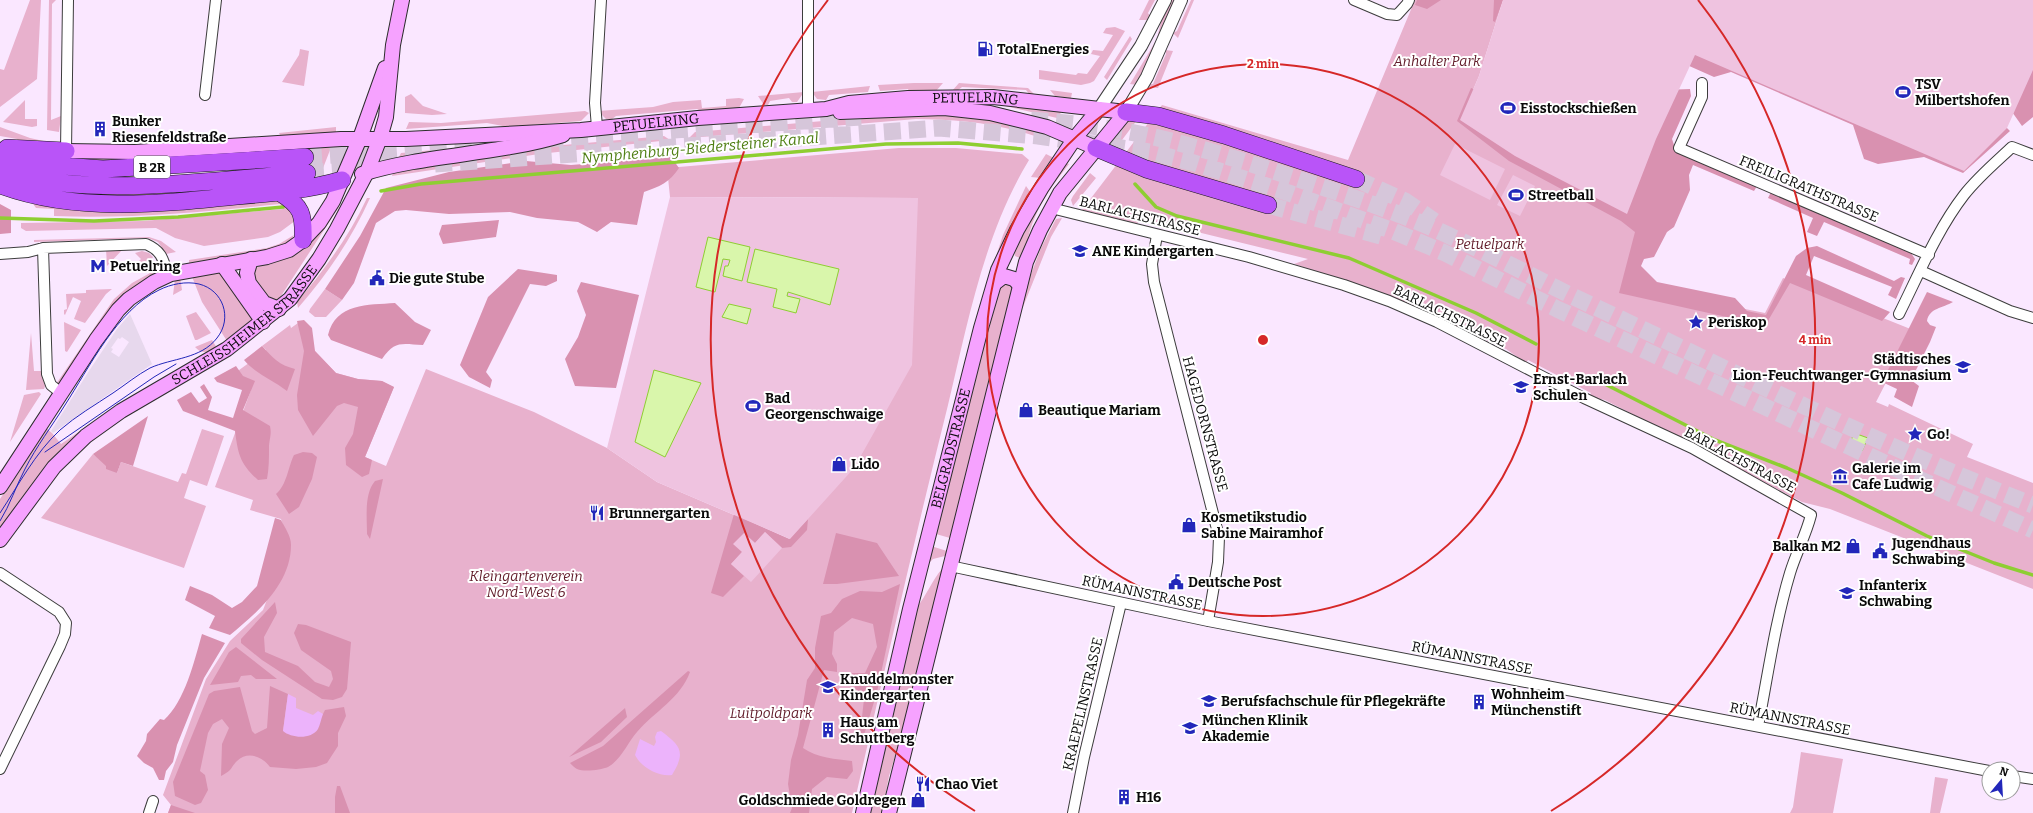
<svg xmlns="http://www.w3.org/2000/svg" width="2033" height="813" viewBox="0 0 2033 813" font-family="Bitter,serif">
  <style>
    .green { fill: #e8b1cd }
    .forest { fill: #d991b0 }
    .sand { fill: #ecb3fb }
    .pitch { fill: #efc3e0 }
    .plaza { fill: #e7d8ed; fill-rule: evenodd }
    .water { fill: #d9f6ab; stroke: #8ece32 }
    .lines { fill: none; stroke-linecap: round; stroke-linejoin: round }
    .stream { stroke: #8ece32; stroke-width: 3.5 }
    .trunk-tunnel { stroke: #d6c6da; stroke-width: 17; stroke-dasharray: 17 8; stroke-linecap: butt }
    .minor-casing { stroke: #3d3d3d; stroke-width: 12 }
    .tertiary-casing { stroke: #3d3d3d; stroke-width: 14 }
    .secondary-casing { stroke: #2c2c2c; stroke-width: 16 }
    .trunk-casing { stroke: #1b1b1b; stroke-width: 18 }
    .minor { stroke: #fff; stroke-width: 10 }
    .tertiary { stroke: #fff; stroke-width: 12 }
    .secondary { stroke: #f6a2ff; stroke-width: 14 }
    .trunk { stroke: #b954f8; stroke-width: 17 }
    .tram { stroke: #2227ba; stroke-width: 1 }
    .ring { fill: none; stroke: #d62828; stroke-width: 2 }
    .labels { text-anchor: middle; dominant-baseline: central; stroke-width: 4; stroke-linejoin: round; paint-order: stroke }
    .shield { fill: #fff; stroke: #545454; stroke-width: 1 }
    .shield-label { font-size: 13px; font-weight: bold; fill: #0a0a0a }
    .poi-label { font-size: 14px; font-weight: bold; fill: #0a0a0a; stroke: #fff; text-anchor: start }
    .park-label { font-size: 14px; font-style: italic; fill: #611b29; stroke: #fff }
    .street-label { font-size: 14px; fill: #0a0a0a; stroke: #fff }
    .water-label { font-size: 15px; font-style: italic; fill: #4f7f13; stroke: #fff }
    .centre { fill: #d62828; stroke: #fff; stroke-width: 2 }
    .ring-label { font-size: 12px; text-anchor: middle; font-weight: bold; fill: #d62828; stroke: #fff; stroke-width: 4; stroke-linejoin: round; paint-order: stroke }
  </style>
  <rect width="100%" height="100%" fill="#fae7ff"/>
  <path class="green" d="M30,0H41L37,79L0,107V69L4,70Z
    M49,0H56L52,4L51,120L61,116L59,132L47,130Z
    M1149,0H1155L1148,13L1150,16L1149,20H1139Z
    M1171,0H1175L1137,85L1130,84L1157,39L1162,17Z
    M1191,0H1194L1178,38L1173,33L1177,31Z
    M1415,0H1503L1479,76L1460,120L1640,230L1625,285L1765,313L1783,278L1913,330L1876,402L1888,407L1889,404L1973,444L1967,457L2033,483V589L1830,509L1802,502L1605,400L1589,397L1591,393L1528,360L1526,363L1506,349L1380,293L1294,264L1308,259L1140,218L1137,224L1082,210L1162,105L1348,160Z
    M1115,27L1125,31L1094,81L1090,83L1081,85L1039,79V70L1076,75L1078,73L1087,74L1100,56L1091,54L1093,50L1103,51L1113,35L1103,33L1106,28Z
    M1130,36L1132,39L1107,80L1104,77Z
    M300,49L309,51L304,86L282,82L299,55Z
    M1165,50L1173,51L1158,88L1148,87V84H1153L1166,54Z
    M914,83H943L936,91L910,93L908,89L880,91L878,85Z
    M959,83L1028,88L1035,95H1030L1026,90L962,87L957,91H952Z
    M870,86L868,92L829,95L826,100L817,99L812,92Z
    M1050,90L1072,93L1071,98L1055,96Z
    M804,92L797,102H792L789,98L770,101L768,105H764L758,96Z
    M411,94L423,106L447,114L432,115L405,113V97Z
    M739,98L744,99L739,108L703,112L697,109L616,116L612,119H606L598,111L653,107L673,102L701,100L702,108L726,106V99Z
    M25,100V119H37V126L32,127L3,122Z
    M997,104L1063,110L1057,118Z
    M585,111L589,113L581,121L508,127L487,123L406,129L409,122L441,123Z
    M916,113L976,117L1048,132L1041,138C1001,124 958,119 916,119L689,138L695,132Z
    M1126,120H1137L1116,148L1111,140Z
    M0,127L30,138L48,142L19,143L17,139L0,136Z
    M336,127V133L281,137L279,133Z
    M664,136L670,140L539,154L392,176L394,170L541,147Z
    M332,145L318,181L190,191L177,197L115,199L16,187L306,180L304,150L114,163L50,157L114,160Z
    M477,146L398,159L401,153Z
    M899,148H956L1022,154L1029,160C984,234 968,322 948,405C914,541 883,677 852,813H168L171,805L163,795L206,679L230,641L263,610L289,543L281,519L250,510L253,500L215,487L251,390L235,373L264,352L266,350L262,346L290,325L291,328L298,323L315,351L336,373L358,379L382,381L394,387L365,457L386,466L426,369L534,412L607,448L657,482L790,539L918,198L670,197L667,168Z
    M1046,154L1054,158L1041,178L1031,177Z
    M1063,162L1069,164C1046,193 1030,217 1025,254L1020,258L1015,256C1010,244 1055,176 1063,162Z
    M1090,173L1096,178L1073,206L1071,200L1073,196Z
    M1026,186L1031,193L985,298L982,299L1003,235Z
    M367,198H370C352,238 327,275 298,308L297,302C324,270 349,237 367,198Z
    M283,199L299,218L280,232L268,237L204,246L175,238L156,228L26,231L21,228V223L143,221L283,209L280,204C205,212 130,219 54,216V209L36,208L31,201Z
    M339,207L281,296L276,301L271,300L253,278L255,269C261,263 273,262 282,260C307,252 323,231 335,208Z
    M1062,218L1051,237L1023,307L1020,303L1041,248L1056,219Z
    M294,235L288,246L189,263V260L267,248L279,244Z
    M149,237L161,241L176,252L166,254L158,242L148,238L34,242V240Z
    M106,249H123L107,266Z
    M142,251L149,253L153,257L149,264L138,270L135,265L141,259L135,253Z
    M159,268L157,275L61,383L56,384L114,299L132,283Z
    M216,271L220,273L252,318L251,322L227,341L202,302L191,274Z
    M180,277L182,290L173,295L175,279Z
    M1006,281L1014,287L950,538L936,534L987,328L1001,284Z
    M112,289L106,294L85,323L74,319L81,301L73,297L65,315L64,314V310L67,309L66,294L86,293V290Z
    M325,289L342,300L326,317H315L309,312L310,309Z
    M196,312L211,333L197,340H195L186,316Z
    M64,322L81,330L67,352L65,351Z
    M31,333L34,371H42L45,386L44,389L26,390Z
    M212,340L217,348C209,352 202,355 195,347Z
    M39,392L41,394L10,442L24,395Z
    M102,416L87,429L0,531V499L46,428L52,433L61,444Z
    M202,429L224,436L207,486L190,480L184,498L206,506L184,568L41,518L93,454L117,473L121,462L178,482L182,473L186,474Z
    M931,546L947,551L945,556L933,559L926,566Z
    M942,569H945L899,743L889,776L882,813H869L917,607C927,595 932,580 942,569Z
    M1801,752L1843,759L1833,813H1790L1793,807Z
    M1935,777L1948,779L1940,813H1930Z"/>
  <path class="forest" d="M1417,0H1441L1427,9L1415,5Z
    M1494,0H1503L1495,22L1493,21Z
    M1701,37L2003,124L2010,131L1963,173L1924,157L1878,164L1864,159L1853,125L1731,72L1714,77L1687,65Z
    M2033,56V117L2022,126L2010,109Z
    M1471,88L1493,96L1690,89L1691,96L1672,139L1674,145L1682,154L1757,186L1754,191L1693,165L1689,175L1690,190L1674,227L1667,232L1654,257L1644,259L1641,266L1657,282L1735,298L1747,311L1766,315L1796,256L1807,248L1817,246L1894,281L1901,277L1905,278L1896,299L1888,295L1892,287L1814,256L1806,275L1890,312L1882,321L1790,283L1769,319L1767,326L1619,293L1635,232L1621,221L1509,161L1457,121Z
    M671,157L679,168C670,182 659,187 644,192L637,225L611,222L597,232L578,222L537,218L510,212L449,214L406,210L395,211L376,223L354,283L342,300L325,289L360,236L386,188L449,172L526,161L571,165Z
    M1771,192L1911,253L1915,259L1912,265L1909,264L1910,259L1824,222L1817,236L1807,232L1813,218L1768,198Z
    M0,204L11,210V233L0,234Z
    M499,220L496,237L443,244L439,234L442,225Z
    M518,269L557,275V281L546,286L530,284L486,372L492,380L490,388L469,377L460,365L488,297Z
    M581,282L639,295L616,388L575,386L565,359L578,337L586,315L577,291Z
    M1927,292L1953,302C1943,308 1929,308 1927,321L1930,325L1936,327L1930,342L1911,380L1919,386L1912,407L1894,397L1897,389L1882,382Z
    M395,303L415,322L431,330L423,345C402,344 395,340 382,359L331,340L328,335C336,303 368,305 395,303Z
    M304,320L312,328L315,351L336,373L358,379L382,381L394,387L365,457L372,460L369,474L362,477L346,465L345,448L353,434L358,407L344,403L337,406L313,436L298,410L297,395L304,351L297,321Z
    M262,346C273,358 279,365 295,369L287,391C272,379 257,375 244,360Z
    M236,366L243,376L255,381L243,410L270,426C272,435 269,439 269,448C269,458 269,468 267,479L258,480C240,464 238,454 235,431L183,411L177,400L191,392L199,403L207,398L200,387L204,384L212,397L208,410L233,418L242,390L217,382L214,378Z
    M148,416L133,466L121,462L117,473L106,469V466L93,454Z
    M303,452L312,453L317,457L312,479L299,507L289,514L276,494C287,485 288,467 294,455Z
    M383,479L370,539L367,534C367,517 364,494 375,481Z
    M734,514L789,539L808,519L807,530L791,547L782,548L765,532L755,543L744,533L742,552L731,564L744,576L723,597L711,593Z
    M275,518L281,520C285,528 291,536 291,545C291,584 257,613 230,635L209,628L215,616L185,600L190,586L212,595L232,608L242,602L257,586Z
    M836,533L877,543L899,576L837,584H823Z
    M900,584L877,692L861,745L849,744L862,717L864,699L855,688L852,673H865L877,647L873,624L852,618L834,632L832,654L837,664V672L824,670L803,748C817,758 836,759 852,761L853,771L847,779L827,777L812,789L809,813H790L792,808L788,784L791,760L798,735L807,680L815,668V648L821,616L831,613L842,599L860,591L882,592Z
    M275,602L277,613L264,637L265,652L298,666L315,682L329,687L333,679L331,671L301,650L294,633L298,624L306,625L351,642L347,689L342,697L333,700L322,699L262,660L241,643V639Z
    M202,634L225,643L204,678L177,745L173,762L166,771L164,780H159L153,768L144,763L137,756L146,741L147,734L160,719L164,720C185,701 194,662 202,634Z
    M236,647L277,679H256L251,675L241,676L238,682L210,685L229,652Z
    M688,671L690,672C680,699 655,711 637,732C628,742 621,760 608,767C601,770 584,772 577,769C575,768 572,765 570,763L603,746Z
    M270,686L288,694L283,731L323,714L325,710L344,707L346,716L338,733V746L327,763L316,767L296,769L270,767C263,757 248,750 237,761C230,768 233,770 221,776L222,744L229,728L222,719L213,724L208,733L200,771L205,775L208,790L201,803L195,805L175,796L173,782L209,694L214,691L240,687L252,731L255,734L267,728Z
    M625,708L627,717L601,742L569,757Z
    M337,786H340L350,813H335V797Z
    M171,805L195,813H168Z"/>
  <path class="sand" d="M288,694L296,698V708L313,715L318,711L323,714C321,719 320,725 318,729C311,740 291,738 283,731Z
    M661,731C681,746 686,752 672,775C658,777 641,767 635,755L640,739L654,746L656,742L655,737L657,732Z"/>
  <path class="pitch" d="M1503,0H2033V70L2007,128L1964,171L1695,55L1656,139L1627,214L1515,156L1460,120L1479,76Z
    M1455,144L1505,169L1490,200L1440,175Z
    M1513,175L1535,186L1520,216L1497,205Z
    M670,197L918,198L912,365L854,468L790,539L657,482L607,448Z
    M765,532L782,548L751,582L731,564L742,552L733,544L744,533L755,543Z"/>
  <path class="plaza" d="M130,314L152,364L53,433L51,431L89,371L117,329ZM122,337L129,342L119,357L111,352L113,349L111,348L118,338L120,339Z"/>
  <path class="water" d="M708,237L750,247L742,281L723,276L725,266H728L730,260L723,259L715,292L696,287Z
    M755,249L839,269L830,305L788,292L787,296L800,299L796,313L773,307L777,289L747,282Z
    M729,304L751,309L747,324L722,317Z
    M654,370L701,383L665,457L635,442Z
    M1854,433L1868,438L1862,451L1849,446Z"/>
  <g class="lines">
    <path class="stream" d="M1135,184L1156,207L1177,216L1349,258L1476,313L1536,344
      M381,191L421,184L886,144L958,143L1022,149
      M0,218L94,221L178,217L283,207
      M1595,379L1715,440L1787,468L1842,493L1927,536L1994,563L2033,575"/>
    <path class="trunk-tunnel" d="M1031,120C1072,123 1114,128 1154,137C1207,149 1259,166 1310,183C1358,199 1406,215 1452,237C1493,255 1533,277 1574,297C1726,368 1876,444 2033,505
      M546,139L861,117
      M305,157L510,142
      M435,164L939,128L1038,136L1150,152L1194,163L1289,193L1393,231L1445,253L1557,309L1912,476L2033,530
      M307,173L379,168
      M1356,179L1405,201L1434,221
      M1268,205L1381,236"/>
    <g class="minor-casing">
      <path id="minor" d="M808,0V111
        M1354,0L1387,14L1397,15L1407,4L1409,0
        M1702,83V97L1679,148L1929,255
        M205,95L216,0
        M597,127L595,103L601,0
        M66,151L68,0
        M1051,208L1249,257L1344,285L1389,301L1437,322L1584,398L1692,448L1811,515C1806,535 1796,553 1790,573C1775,623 1768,675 1758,726
        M1157,235L1152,264L1154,282L1219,537L1218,562L1208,621
        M43,248L47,374L51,385L61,393
        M0,254L28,252L43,248L146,244C162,251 163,259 168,275
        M1921,271L2010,311L2033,318
        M1899,314C1919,274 1937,230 1964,195C1978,177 1996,162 2012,147L2033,155
        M950,566L1208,621L1989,771
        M0,573L59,612L66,623L65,634L60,646L0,769
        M2013,776L2033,779
        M149,813L153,801
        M1073,813L1084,757L1121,603"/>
    </g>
    <g class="tertiary-casing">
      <path id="tertiary" d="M1099,109L1141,46L1165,0
        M1126,112L1147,77L1181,0"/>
    </g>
    <g class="secondary-casing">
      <g id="secondary">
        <path d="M840,112L944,108L990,113L1047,127L1096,148"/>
        <path id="s1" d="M66,151L135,152L341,139H406L581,130L698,118L826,109L849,103L908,98L993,97L1126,112"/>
        <path d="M362,174C427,154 497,155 563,135"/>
        <path d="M251,259L247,273L249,283L264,303L279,309"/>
        <path d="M222,264L263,322"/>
        <path d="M995,283L1004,276L1014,279L1020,285"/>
        <path d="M0,487L96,340L118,310L129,299L154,282L171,274L267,257L289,250L303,240L319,223L333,201L360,138L385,68"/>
        <path id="s2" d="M0,540L54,467L86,436L121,411L227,349L290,299L319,259L337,229L367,172L380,138L386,117L393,45L402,0"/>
        <path id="s3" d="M863,813L910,609L981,328L998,270L1017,230L1042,187L1075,138L1099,109"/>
        <path d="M889,813L1026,262L1040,230L1060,193L1126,112"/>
      </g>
    </g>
    <g class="trunk-casing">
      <path id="trunk" d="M1126,112L1158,116L1224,135L1356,179
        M7,148L66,151
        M1096,148L1146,169L1268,205
        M0,156L35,164L103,169L305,157
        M0,173C100,197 205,181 307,173
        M0,185C74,213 160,204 237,196C273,193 308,190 342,180
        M279,192C302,206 304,214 303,240"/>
    </g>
    <use href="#minor" class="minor"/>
    <use href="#tertiary" class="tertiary"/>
    <use href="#secondary" class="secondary"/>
    <use href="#trunk" class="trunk"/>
    <path class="tram" d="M45,452L154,377L176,364
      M0,513C18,486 35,453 60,430C76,416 95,405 113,393C125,385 137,375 150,368C172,358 201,359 217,338C233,318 223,290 199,284C186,281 171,284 159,290C117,310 89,368 65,405C52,426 36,447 25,469C16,486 10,505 0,521"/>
  </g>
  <g class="ring">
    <circle cx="1263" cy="340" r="276"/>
    <path d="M975 811A552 552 0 0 1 828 0M1698 0A552 552 0 0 1 1551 811"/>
  </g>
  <defs>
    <g id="fuel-bare" transform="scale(1.2)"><path d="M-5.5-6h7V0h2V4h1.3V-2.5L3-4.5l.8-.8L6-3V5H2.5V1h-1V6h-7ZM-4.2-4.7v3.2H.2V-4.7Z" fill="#2227ba" stroke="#fff" stroke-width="2.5" paint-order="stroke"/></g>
    <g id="stadium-bare" transform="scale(1.2)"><path d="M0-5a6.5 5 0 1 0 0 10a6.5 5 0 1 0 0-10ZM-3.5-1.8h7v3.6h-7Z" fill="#2227ba" stroke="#fff" stroke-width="2.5" paint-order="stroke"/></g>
    <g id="building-bare" transform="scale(1.2)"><path d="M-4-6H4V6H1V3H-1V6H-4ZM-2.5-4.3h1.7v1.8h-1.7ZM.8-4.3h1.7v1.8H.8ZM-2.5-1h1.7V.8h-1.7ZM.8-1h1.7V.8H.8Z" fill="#2227ba" stroke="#fff" stroke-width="2.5" paint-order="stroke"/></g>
    <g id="school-bare" transform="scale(1.2)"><path d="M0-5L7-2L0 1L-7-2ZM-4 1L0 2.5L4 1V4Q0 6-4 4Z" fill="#2227ba" stroke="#fff" stroke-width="2.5" paint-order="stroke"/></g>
    <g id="metro-bare" transform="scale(1.2)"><path d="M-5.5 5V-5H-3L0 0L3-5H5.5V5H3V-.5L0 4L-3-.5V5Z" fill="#2227ba" stroke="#fff" stroke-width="2.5" paint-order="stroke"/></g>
    <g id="civic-bare" transform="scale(1.2)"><path d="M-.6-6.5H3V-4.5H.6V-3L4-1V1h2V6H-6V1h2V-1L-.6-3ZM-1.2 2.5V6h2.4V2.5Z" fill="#2227ba" stroke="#fff" stroke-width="2.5" paint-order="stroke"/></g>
    <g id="sight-bare" transform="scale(1.2)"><path d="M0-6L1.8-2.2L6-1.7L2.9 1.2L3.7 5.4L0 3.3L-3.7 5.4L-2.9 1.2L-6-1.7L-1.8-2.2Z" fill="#2227ba" stroke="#fff" stroke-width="2.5" paint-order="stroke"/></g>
    <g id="shop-bare" transform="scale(1.2)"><path d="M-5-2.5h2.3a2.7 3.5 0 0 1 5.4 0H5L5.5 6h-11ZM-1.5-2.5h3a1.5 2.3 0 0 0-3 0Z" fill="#2227ba" stroke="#fff" stroke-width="2.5" paint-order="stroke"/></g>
    <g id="museum-bare" transform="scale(1.2)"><path d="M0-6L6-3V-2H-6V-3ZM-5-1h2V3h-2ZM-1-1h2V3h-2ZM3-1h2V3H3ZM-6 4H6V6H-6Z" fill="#2227ba" stroke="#fff" stroke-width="2.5" paint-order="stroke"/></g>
    <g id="restaurant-bare" transform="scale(1.2)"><path d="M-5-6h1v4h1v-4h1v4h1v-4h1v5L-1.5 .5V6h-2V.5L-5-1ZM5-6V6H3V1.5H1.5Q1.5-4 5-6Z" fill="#2227ba" stroke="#fff" stroke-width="2.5" paint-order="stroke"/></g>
  </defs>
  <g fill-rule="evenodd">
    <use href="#fuel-bare" x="985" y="49"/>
    <use href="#stadium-bare" x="1903" y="92"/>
    <use href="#stadium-bare" x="1508" y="108"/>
    <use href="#building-bare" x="100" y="129"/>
    <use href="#stadium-bare" x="1516" y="195"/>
    <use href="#school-bare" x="1080" y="251"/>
    <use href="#metro-bare" x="98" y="266"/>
    <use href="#civic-bare" x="377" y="278"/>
    <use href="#sight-bare" x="1696" y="322"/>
    <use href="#school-bare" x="1963" y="367"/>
    <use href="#school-bare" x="1521" y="387"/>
    <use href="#stadium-bare" x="753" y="406"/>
    <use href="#shop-bare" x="1026" y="410"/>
    <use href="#sight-bare" x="1915" y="434"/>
    <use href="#shop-bare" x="839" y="464"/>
    <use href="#museum-bare" x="1840" y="476"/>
    <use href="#restaurant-bare" x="597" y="513"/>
    <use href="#shop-bare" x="1189" y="525"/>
    <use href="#shop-bare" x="1853" y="546"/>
    <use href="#civic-bare" x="1880" y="551"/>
    <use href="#civic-bare" x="1176" y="582"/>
    <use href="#school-bare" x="1847" y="593"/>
    <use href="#school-bare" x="828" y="687"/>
    <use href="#school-bare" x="1209" y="701"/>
    <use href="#building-bare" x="1479" y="702"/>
    <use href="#school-bare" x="1190" y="728"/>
    <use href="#building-bare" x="828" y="730"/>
    <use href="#restaurant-bare" x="923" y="784"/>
    <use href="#building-bare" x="1124" y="797"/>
    <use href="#shop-bare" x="918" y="800"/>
  </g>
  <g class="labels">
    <rect class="shield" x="134" y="156" width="36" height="22" rx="3"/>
    <g class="shield-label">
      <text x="152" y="167">B 2R</text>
    </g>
    <g class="poi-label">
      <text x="997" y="49">TotalEnergies</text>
      <text x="1915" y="84">TSV<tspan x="1915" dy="16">Milbertshofen</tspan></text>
      <text x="1520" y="108">Eisstockschießen</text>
      <text x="112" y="121">Bunker<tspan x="112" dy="16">Riesenfeldstraße</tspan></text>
      <text x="1528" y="195">Streetball</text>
      <text x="1092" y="251">ANE Kindergarten</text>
      <text x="110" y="266">Petuelring</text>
      <text x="389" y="278">Die gute Stube</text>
      <text x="1708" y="322">Periskop</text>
      <text x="1951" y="359" text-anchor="end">Städtisches<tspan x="1951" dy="16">Lion-Feuchtwanger-Gymnasium</tspan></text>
      <text x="1533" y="379">Ernst-Barlach<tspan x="1533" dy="16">Schulen</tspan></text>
      <text x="765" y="398">Bad<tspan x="765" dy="16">Georgenschwaige</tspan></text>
      <text x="1038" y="410">Beautique Mariam</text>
      <text x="1927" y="434">Go!</text>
      <text x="851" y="464">Lido</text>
      <text x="1852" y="468">Galerie im<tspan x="1852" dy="16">Cafe Ludwig</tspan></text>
      <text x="609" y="513">Brunnergarten</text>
      <text x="1201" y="517">Kosmetikstudio<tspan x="1201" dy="16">Sabine Mairamhof</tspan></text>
      <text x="1892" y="543">Jugendhaus<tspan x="1892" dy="16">Schwabing</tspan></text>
      <text x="1841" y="546" text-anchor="end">Balkan M2</text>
      <text x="1188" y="582">Deutsche Post</text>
      <text x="1859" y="585">Infanterix<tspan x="1859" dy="16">Schwabing</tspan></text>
      <text x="840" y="679">Knuddelmonster<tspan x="840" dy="16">Kindergarten</tspan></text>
      <text x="1491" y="694">Wohnheim<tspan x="1491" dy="16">Münchenstift</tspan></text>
      <text x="1221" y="701">Berufsfachschule für Pflegekräfte</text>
      <text x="1202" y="720">München Klinik<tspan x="1202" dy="16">Akademie</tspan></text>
      <text x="840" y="722">Haus am<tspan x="840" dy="16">Schuttberg</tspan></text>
      <text x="935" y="784">Chao Viet</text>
      <text x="1136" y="797">H16</text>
      <text x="906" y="800" text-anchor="end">Goldschmiede Goldregen</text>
    </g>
    <g class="park-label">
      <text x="1437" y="61">Anhalter Park</text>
      <text x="1490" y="244">Petuelpark</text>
      <text x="526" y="576">Kleingartenverein<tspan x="526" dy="16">Nord-West 6</tspan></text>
      <text x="771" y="713">Luitpoldpark</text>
    </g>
    <g class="street-label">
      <text stroke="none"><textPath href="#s1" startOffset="912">PETUELRING</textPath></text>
      <text stroke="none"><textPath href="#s1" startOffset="591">PETUELRING</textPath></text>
      <text transform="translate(1809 189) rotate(23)">FREILIGRATHSTRASSE</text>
      <text transform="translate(1140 216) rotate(14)">BARLACHSTRASSE</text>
      <text transform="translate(1450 316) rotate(26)">BARLACHSTRASSE</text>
      <text stroke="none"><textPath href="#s2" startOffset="330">SCHLEISSHEIMER STRASSE</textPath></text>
      <text transform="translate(1205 424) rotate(75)">HAGEDORNSTRASSE</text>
      <text stroke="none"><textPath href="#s3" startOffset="375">BELGRADSTRASSE</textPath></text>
      <text transform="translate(1740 460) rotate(28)">BARLACHSTRASSE</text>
      <text transform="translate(1142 593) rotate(12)">RÜMANNSTRASSE</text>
      <text transform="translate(1472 658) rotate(11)">RÜMANNSTRASSE</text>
      <text transform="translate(1083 704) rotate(-77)">KRAEPELINSTRASSE</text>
      <text transform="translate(1790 719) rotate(11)">RÜMANNSTRASSE</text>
    </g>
    <g class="water-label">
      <text transform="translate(700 148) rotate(-5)">Nymphenburg-Biedersteiner Kanal</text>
    </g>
  </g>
  <circle cx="1263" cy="340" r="6" class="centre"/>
  <g class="ring-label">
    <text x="1263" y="68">2 min</text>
    <text x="1815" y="344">4 min</text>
  </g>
  <g transform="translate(2001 781) rotate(18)"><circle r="19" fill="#ffffff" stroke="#9d9d9d"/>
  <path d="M0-3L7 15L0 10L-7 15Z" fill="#2227ba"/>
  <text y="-6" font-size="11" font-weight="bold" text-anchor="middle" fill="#0a0a0a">N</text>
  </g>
</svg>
